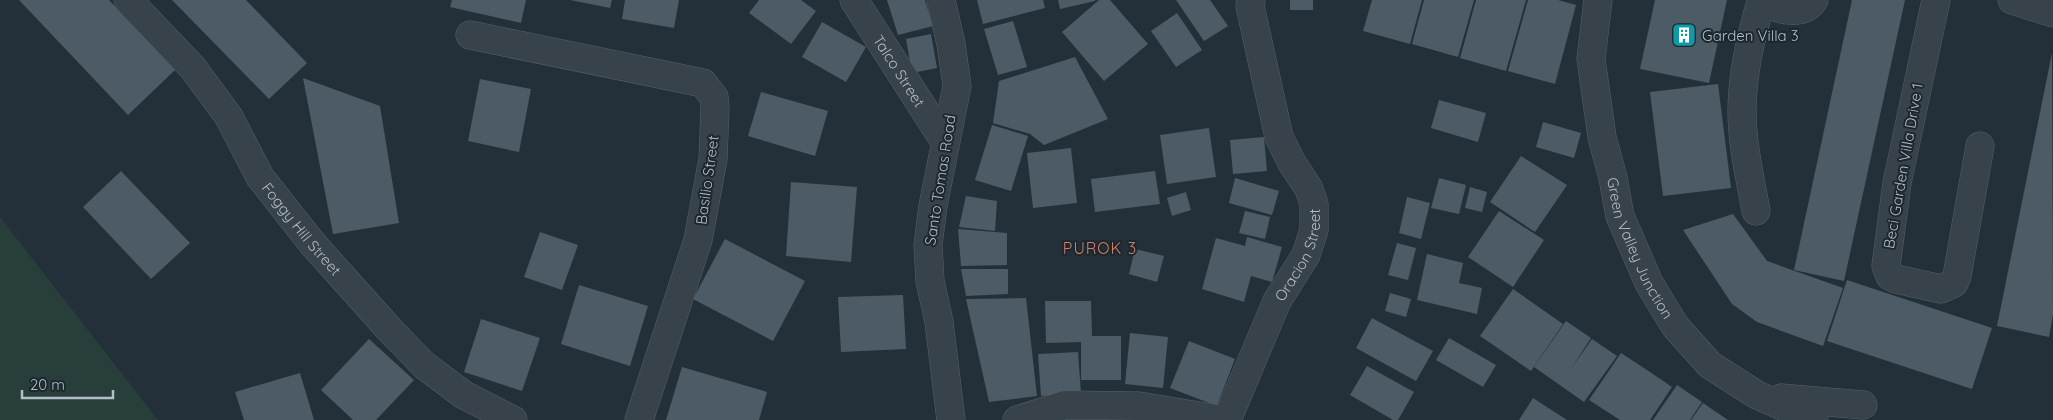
<svg xmlns="http://www.w3.org/2000/svg" width="2053" height="420" viewBox="0 0 2053 420" font-family="Quicksand,sans-serif">
  <style>
    .green { fill: #283e3b }
    .building { fill: #4c5b65 }
    .lines { fill: none; stroke-linecap: round; stroke-linejoin: round }
    .minor-casing { stroke: #556068; stroke-width: 29 }
    .minor { stroke: #37424a; stroke-width: 28 }
    .labels { text-anchor: middle; dominant-baseline: central; stroke-width: 4; stroke-linejoin: round; paint-order: stroke }
    .poi-label { font-size: 15px; fill: #b2bdc6; stroke: #1c272f; text-anchor: start }
    .street-label { font-size: 15px; fill: #b2bdc6; stroke: #1c272f }
    .neighbourhood-label { font-size: 16px; letter-spacing: 1px; fill: #ce8064; stroke: #1c272f }
  </style>
  <rect width="100%" height="100%" fill="#233039"/>
  <path class="green" d="M0,217L158,420H0Z"/>
  <path class="building" d="M19,0H109L175,70L128,115Z
    M172,0H246L307,63L269,99Z
    M452,0H526L521,23L450,7Z
    M570,0H612L610,8Z
    M625,0H679L674,28L622,19Z
    M759,0H801L816,11L791,44L749,13Z
    M887,0H925L933,26L898,35Z
    M977,0H1043L1045,8L983,24Z
    M1058,0H1095V1L1060,9Z
    M1099,0H1110L1148,44L1104,81L1062,32Z
    M1176,0H1210L1228,26L1204,41Z
    M1290,0H1313V10H1290Z
    M1372,0H1422L1410,44L1363,31Z
    M1424,0H1474L1458,57L1412,44Z
    M1476,0H1526L1506,71L1460,58Z
    M1528,0H1558L1576,5L1555,84L1508,71Z
    M1655,0H1727L1709,83L1640,69Z
    M1852,0H1905L1844,281L1794,270Z
    M1177,13L1202,50L1176,67L1151,31Z
    M1013,21L1027,67L998,75L984,29Z
    M822,22L866,47L846,82L802,57Z
    M931,34L937,68L912,73L906,39Z
    M2052,53L2053,314L2049,337L1997,326Z
    M1075,57L1108,119L1044,145L1030,134L993,123L999,81Z
    M303,78L380,106L399,223L333,234Z
    M480,79L531,89L519,152L468,141Z
    M1718,84L1731,188L1663,196L1650,92Z
    M761,92L828,111L815,156L748,136Z
    M1439,100L1486,113L1478,142L1431,128Z
    M1543,122L1581,133L1574,158L1536,147Z
    M992,125L1028,136L1011,191L975,180Z
    M1209,128L1216,177L1167,184L1160,135Z
    M1264,137L1267,171L1233,174L1230,140Z
    M1071,148L1077,203L1033,208L1027,153Z
    M1521,156L1567,185L1535,232L1490,202Z
    M121,171L190,243L151,279L83,207Z
    M1155,171L1160,204L1095,212L1091,179Z
    M1235,178L1279,191L1272,215L1229,203Z
    M1439,178L1466,185L1459,214L1431,208Z
    M791,182L857,187L851,262L786,256Z
    M1470,187L1487,192L1482,212L1465,208Z
    M1186,192L1191,210L1172,216L1167,198Z
    M966,196L997,201L995,231L959,227Z
    M1407,197L1430,203L1421,239L1399,233Z
    M1245,211L1270,217L1265,239L1239,233Z
    M1499,211L1544,240L1513,287L1468,257Z
    M1733,214L1767,261L1843,288L1823,346L1757,322L1732,304L1683,230Z
    M958,229L1007,233V265L961,266Z
    M540,232L578,245L562,290L524,277Z
    M1247,237L1282,247L1272,282L1251,276L1244,302L1202,289L1216,238L1245,246Z
    M725,239L805,281L773,341L693,299Z
    M1397,243L1416,248L1408,280L1388,275Z
    M1135,249L1164,256L1157,282L1129,274Z
    M1427,254L1463,263L1459,283L1482,288L1477,314L1417,300Z
    M961,269H1008V294L966,296Z
    M1847,280L1992,328L1972,389L1827,341Z
    M579,285L648,306L630,366L561,344Z
    M1513,289L1563,324L1531,371L1480,336Z
    M1390,293L1411,299L1406,317L1385,311Z
    M903,295L906,349L841,352L838,297Z
    M1026,298L1037,396L989,402L966,299Z
    M1045,301H1091L1092,336H1121V380H1081V342L1046,343Z
    M1372,318L1433,351L1416,381L1356,348Z
    M481,319L540,338L522,391L464,372Z
    M1566,321L1591,338L1570,370L1592,339L1617,356L1584,402L1534,367Z
    M1130,333L1168,337L1163,388L1125,384Z
    M1449,338L1496,365L1483,387L1436,360Z
    M369,339L414,380L376,420H353L321,390Z
    M1189,341L1235,359L1217,406L1170,388Z
    M1078,352L1081,393L1041,396L1038,354Z
    M1621,353L1647,370L1633,392L1647,370L1672,387L1650,420H1620L1589,400Z
    M1367,366L1414,392L1398,420H1393L1350,395Z
    M682,367L767,392L759,420H666Z
    M300,373L314,420H244L235,392Z
    M1677,385L1702,402L1690,420H1653Z
    M1533,398L1567,420H1519Z
    M1703,403L1728,420H1691Z"/>
  <g class="lines">
    <g class="minor-casing">
      <g id="minor">
        <path id="s1" d="M128,0L193,68L229,117L260,177L312,243L389,329L425,366L464,395L513,420"/>
        <path id="s2" d="M854,0L945,142"/>
        <path d="M941,0L951,44L957,86L933,206L928,245L930,281L939,322L951,420"/>
        <path id="s3" d="M1598,0L1591,59L1602,137L1613,178L1620,216L1649,283L1675,326L1710,365L1757,395L1814,420"/>
        <path d="M1761,0C1776,9 1802,18 1814,0"/>
        <path d="M1936,0L1897,183L1886,266L1890,276L1896,279L1941,289L1954,283L1957,276L1980,146"/>
        <path d="M2012,0L2053,13"/>
        <path d="M470,35L703,83L714,97L715,107L713,159L698,240L639,420"/>
        <path d="M1756,211C1750,178 1742,144 1742,111C1742,74 1751,37 1761,1"/>
        <path d="M1781,398L1863,405"/>
        <path d="M1017,420L1065,405L1139,406L1223,420"/>
        <path id="s4" d="M1227,420L1277,301L1306,255L1314,230V204L1309,189L1292,163L1279,137L1250,6L1251,0"/>
      </g>
    </g>
    <use href="#minor" class="minor"/>
  </g>
  <defs>
    <g id="building-square" transform="scale(1.25)"><rect x="-9" y="-9" width="18" height="18" rx="4" fill="#0f9aa8" stroke="#1c272f"/><path d="M-4-6H4V6H1V3H-1V6H-4ZM-2.5-4.3h1.7v1.8h-1.7ZM.8-4.3h1.7v1.8H.8ZM-2.5-1h1.7V.8h-1.7ZM.8-1h1.7V.8H.8Z" fill="#fff"/></g>
  </defs>
  <g fill-rule="evenodd">
    <use href="#building-square" x="1684" y="35"/>
  </g>
  <g class="labels">
    <g class="poi-label">
      <text x="1702" y="35">Garden Villa 3</text>
    </g>
    <g class="street-label">
      <text stroke="none"><textPath href="#s2" startOffset="84">Talco Street</textPath></text>
      <text transform="translate(1903 166) rotate(-80)">Beci Garden Villa Drive 1</text>
      <text transform="translate(707 180) rotate(-82)">Basilio Street</text>
      <text transform="translate(940 180) rotate(-81)">Santo Tomas Road</text>
      <text stroke="none"><textPath href="#s1" startOffset="289">Foggy Hill Street</textPath></text>
      <text stroke="none"><textPath href="#s3" startOffset="256">Green Valley Junction</textPath></text>
      <text stroke="none"><textPath href="#s4" startOffset="181">Oracion Street</textPath></text>
    </g>
    <g class="neighbourhood-label">
      <text x="1100" y="248">PUROK 3</text>
    </g>
  </g>
  <path d="M22 390v8h91v-8" fill="none" stroke="#b2bdc6" stroke-width="2.5"/>
  <text x="30" y="390" font-size="15" fill="#b2bdc6" stroke="#1c272f" stroke-width="4" paint-order="stroke">20 m</text>
</svg>
